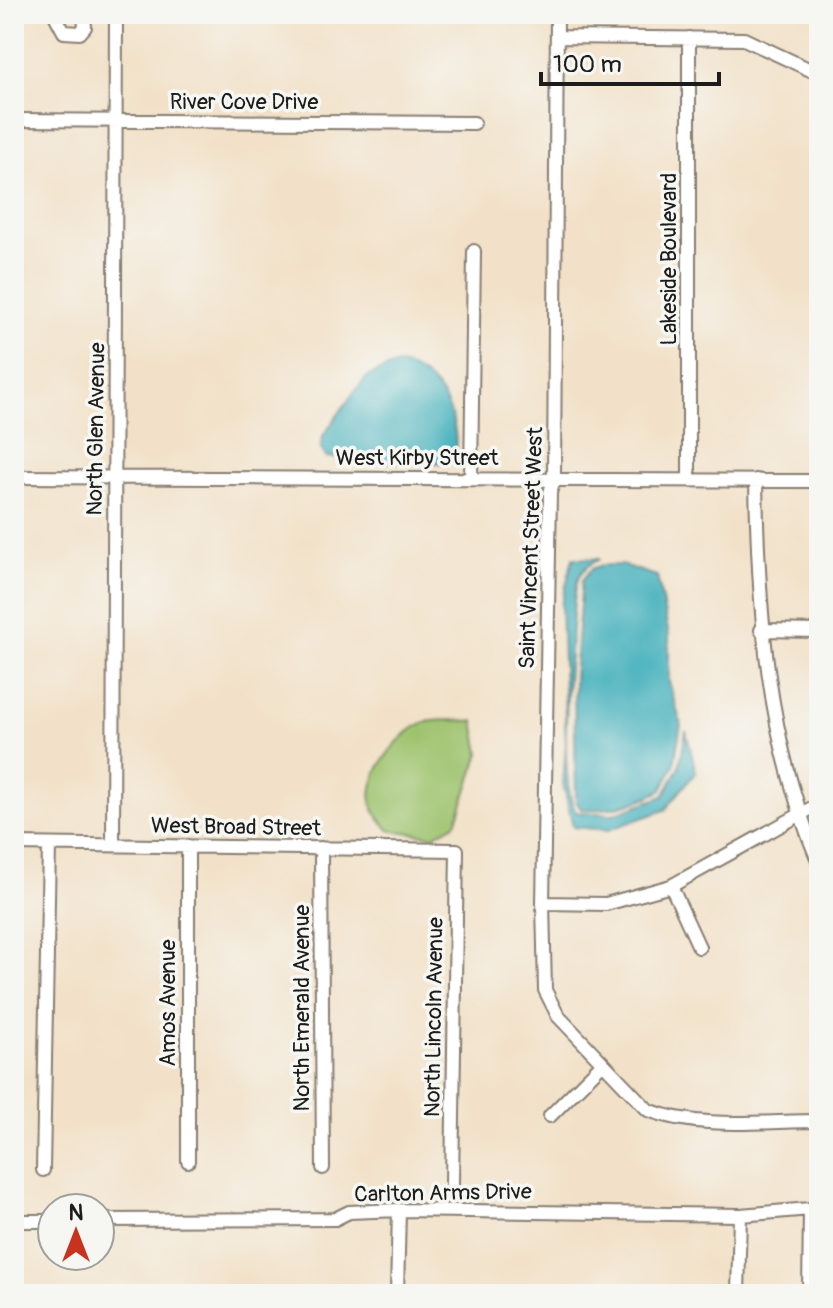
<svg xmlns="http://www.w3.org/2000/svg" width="833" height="1308" viewBox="0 0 833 1308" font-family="Pangolin,sans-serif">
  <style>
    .green { fill: #9ec36d; stroke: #5d7044; stroke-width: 2 }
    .water { fill: #3eadba; stroke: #2d646b; stroke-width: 2 }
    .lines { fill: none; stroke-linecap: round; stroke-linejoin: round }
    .street-casing { stroke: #877e72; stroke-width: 16 }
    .street { stroke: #fff; stroke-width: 12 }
    .labels { text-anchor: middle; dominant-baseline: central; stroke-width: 7; stroke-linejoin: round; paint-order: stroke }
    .street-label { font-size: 22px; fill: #1c1c1c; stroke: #f6f6f2 }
  </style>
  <rect width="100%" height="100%" fill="#f6f6f2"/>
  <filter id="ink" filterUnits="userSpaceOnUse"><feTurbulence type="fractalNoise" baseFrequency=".0125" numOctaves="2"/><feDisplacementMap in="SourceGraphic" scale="16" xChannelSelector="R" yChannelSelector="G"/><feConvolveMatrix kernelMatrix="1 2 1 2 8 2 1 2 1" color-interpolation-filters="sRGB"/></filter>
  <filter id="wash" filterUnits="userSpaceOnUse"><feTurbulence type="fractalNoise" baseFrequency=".006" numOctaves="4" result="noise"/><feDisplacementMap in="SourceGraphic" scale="32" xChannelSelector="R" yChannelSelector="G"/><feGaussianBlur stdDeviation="1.8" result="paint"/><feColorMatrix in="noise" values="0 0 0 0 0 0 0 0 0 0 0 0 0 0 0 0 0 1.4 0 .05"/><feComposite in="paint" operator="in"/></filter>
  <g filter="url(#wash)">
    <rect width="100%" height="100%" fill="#f2e1c8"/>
    <path class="green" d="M474,721L480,753L456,823L434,836L389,830C385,824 377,817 374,810C361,780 397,734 423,723C437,718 459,721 474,721Z"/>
    <path class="water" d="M397,364C440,372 464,422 453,462L417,464L326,457L321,449L323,436L354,392L368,376Z
      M573,558L600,559C578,568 576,581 574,602C571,647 556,777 576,812L613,814L664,796L679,768L686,731L696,772L665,810L608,830L573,827L563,783L566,745L561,605Z
      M602,565H622L657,576L669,635V682L681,724L674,766L662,790C636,804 610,811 581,809L576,801L574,678L582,580L591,569Z"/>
  </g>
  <g filter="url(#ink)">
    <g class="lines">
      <g class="street-casing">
        <path id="street" d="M557,14L554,479L550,493L543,903L545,990L558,1016L648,1110C700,1130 764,1121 819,1121
          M56,17L64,32L80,33L85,27L84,14
          M557,37L744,39L819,74
          M689,38V480
          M14,120L474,123
          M14,477L819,481
          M471,479L474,251
          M756,480C758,611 767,741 819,863
          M761,630L819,631
          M14,844L457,850L452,1184
          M113,844L116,14
          M321,848L323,1168
          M671,886L699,947
          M543,903L606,904L671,886L819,804
          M550,1116L603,1063
          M188,1161V846
          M43,1170L49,845
          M100,1220L335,1219L349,1212L399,1210L740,1215L810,1209L809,1294
          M14,1221H52
          M397,1294L399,1210
          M738,1294L740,1215"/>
      </g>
      <use href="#street" class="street"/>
    </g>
  </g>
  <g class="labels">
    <g class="street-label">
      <text x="244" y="102">River Cove Drive</text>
      <text transform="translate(669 259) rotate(-90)">Lakeside Boulevard</text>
      <text transform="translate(96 429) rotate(-89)">North Glen Avenue</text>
      <text x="417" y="458">West Kirby Street</text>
      <text transform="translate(531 548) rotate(-88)">Saint Vincent Street West</text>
      <text transform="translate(236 827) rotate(1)">West Broad Street</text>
      <text transform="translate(168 1003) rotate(-90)">Amos Avenue</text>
      <text transform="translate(302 1008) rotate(-90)">North Emerald Avenue</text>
      <text transform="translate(434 1017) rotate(-89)">North Lincoln Avenue</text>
      <text transform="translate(443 1193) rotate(-1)">Carlton Arms Drive</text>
    </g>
  </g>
  <rect width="833" height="1308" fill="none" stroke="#f6f6f2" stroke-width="48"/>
  <g transform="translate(76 1232)"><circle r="38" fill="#f6f6f2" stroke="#9f9f9c" stroke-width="2"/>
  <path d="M0-6L14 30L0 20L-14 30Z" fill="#c8321e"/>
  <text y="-12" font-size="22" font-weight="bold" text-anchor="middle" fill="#1c1c1c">N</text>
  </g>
  <path d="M541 72v12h178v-12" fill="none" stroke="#1c1c1c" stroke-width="4"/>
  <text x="553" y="72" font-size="24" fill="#1c1c1c" stroke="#f6f6f2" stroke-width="6" paint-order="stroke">100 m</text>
</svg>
